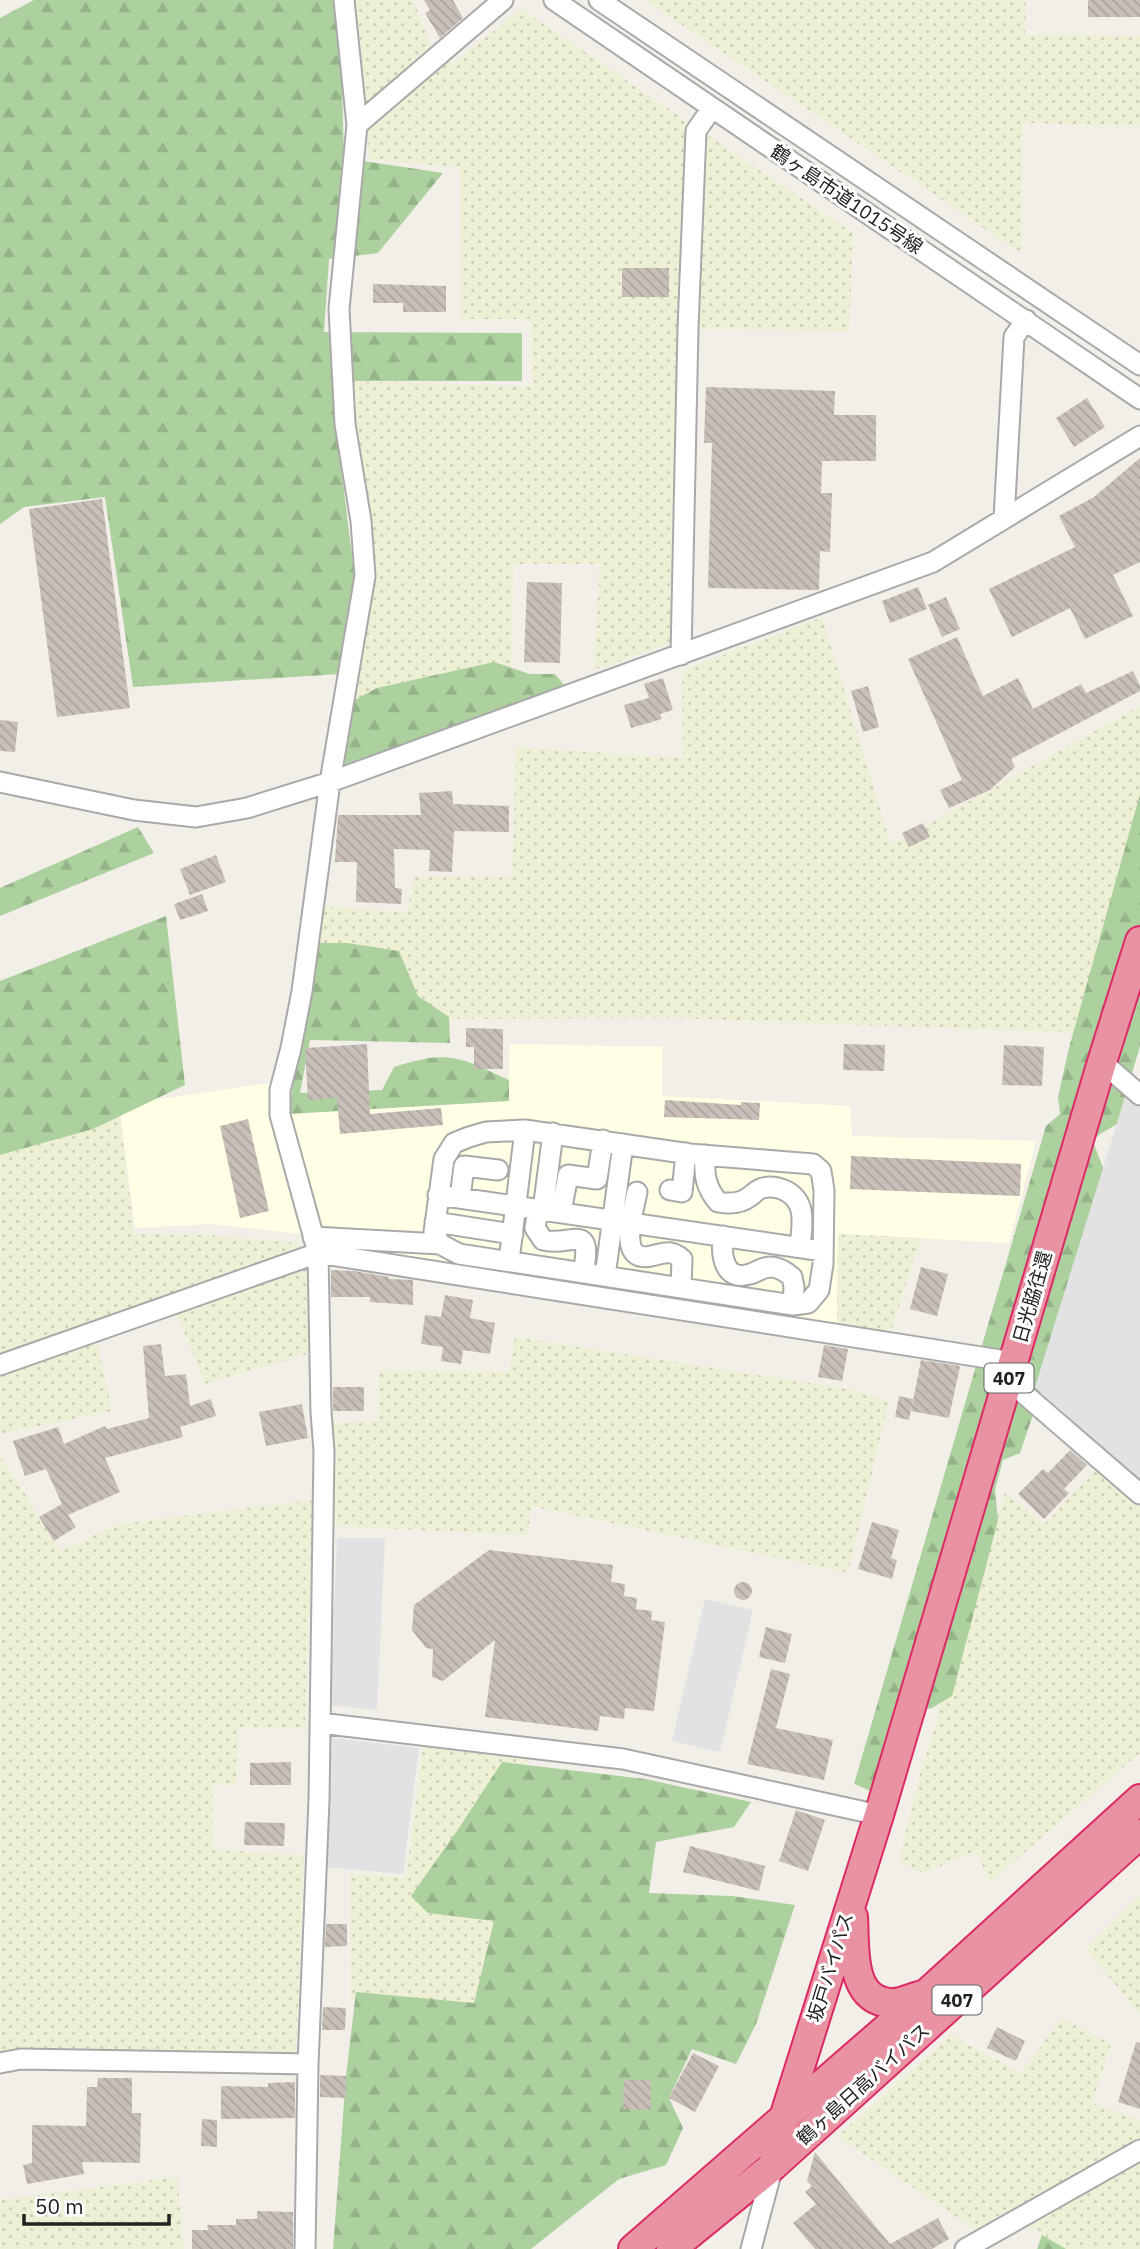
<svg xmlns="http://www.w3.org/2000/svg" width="1140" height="2249" viewBox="0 0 1140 2249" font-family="'IBM Plex Sans','Noto Sans JP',sans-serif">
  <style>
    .education { fill: #ffffe5 }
    .farmland { fill: url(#farmland-dots) }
    .forest { fill: url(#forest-firs) }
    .parking { fill: #e2e2e2 }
    .building { fill: url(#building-back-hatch) }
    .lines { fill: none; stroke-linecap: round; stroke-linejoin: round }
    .minor-casing { stroke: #a9a9a9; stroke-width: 23 }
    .highway-casing { stroke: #dc2a67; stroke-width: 32 }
    .minor { stroke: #fff; stroke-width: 19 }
    .highway { stroke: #e892a2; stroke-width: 28 }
    .labels { text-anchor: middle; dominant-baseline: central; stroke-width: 6; stroke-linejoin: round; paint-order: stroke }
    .shield { fill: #fff; stroke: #646464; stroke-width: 2 }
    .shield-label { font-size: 18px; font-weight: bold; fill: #222 }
    .street-label { font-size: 19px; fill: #222; stroke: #fff }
  </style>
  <defs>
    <pattern id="farmland-dots" width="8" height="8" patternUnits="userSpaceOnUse" patternTransform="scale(1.75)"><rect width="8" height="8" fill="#eef0d5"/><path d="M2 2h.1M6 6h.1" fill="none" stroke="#ccceb7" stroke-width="1.8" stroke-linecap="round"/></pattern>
    <pattern id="forest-firs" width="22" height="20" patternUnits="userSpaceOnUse" patternTransform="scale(1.75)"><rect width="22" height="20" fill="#add19e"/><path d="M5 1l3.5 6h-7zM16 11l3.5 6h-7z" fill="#95b388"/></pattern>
    <pattern id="building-back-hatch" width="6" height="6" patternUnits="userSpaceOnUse" patternTransform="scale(1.75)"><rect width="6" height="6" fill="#c7bfb8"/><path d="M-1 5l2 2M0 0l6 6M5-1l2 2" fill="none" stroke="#aba49e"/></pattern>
  </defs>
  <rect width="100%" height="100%" fill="#f2efe9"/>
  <path class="education" d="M510,1044L663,1047L662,1096L850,1106L852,1136L1036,1141L1009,1243L838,1234L837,1325L325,1242L302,1234L211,1224L135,1228L119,1105L270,1083L274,1114L508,1101Z"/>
  <path class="farmland" d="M353,0H413L433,50L453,64L521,9L853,233L849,332L688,328L682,639L594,670L600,564H513L511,700L344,761L372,582L365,485L347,381L532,386L531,319H461L460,167L369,160L361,44Z
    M645,0H1026L1025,35L1140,36V126L1023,123L1021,253Z
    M822,617L891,845L1140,706V828L1087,1033L676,1018L309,1019L320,906L407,912L414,876L512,877L516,747L683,758L682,671Z
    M119,1105L134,1234L208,1235L289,1242L307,1249L310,1353L205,1384L170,1297L93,1324L112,1411L0,1434V1141Z
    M838,1234L921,1238L891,1331L837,1325Z
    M515,1337L854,1390L889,1401L848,1573L531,1506L528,1535L334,1526L332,1423L378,1421L379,1370L509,1372Z
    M0,1455L61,1551L119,1524L313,1500L305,1728L239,1727L236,1785L213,1784V1850L304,1855L296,2053L29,2051L0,2055Z
    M1097,1468L1140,1506V1753L990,1882L976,1851L923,1873L899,1861L919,1778L1005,1493L1045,1524Z
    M423,1746L528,1758L484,2018L351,2000L350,1874L406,1877Z
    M1140,1895V2014L1086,1949Z
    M1062,2018L1111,2044L1092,2103L1140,2120V2249H1066L1005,2212L975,2230L838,2136L951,2035L1021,2073Z
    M177,2177L184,2249H0V2200Z"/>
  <path class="forest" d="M34,0H337L340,12L344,158L443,173L378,253L329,259L324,332L522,333V381H347L340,458L354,573L350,620L340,674L133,687L105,497L24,507L0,524V18Z
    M494,662L530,674H555L565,686L345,765L342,732L347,704L377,688Z
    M1140,794V1046L1117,1124L1092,1139L1104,1170L1055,1350L1020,1453L1003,1460L995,1489L998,1520L952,1696L932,1708L901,1715L876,1793L854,1784L1046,1126L1060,1114L1058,1097L1069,1048Z
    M138,827L154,853L0,916V888Z
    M166,916L185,1085L93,1129L0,1155V981Z
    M312,943H347L399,951L418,996L449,1017L450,1043L310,1040L300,1093L382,1090L394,1067C448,1049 460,1057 509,1080V1101L289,1114Z
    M502,1762L645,1779L751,1802L734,1827L656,1842L649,1893L732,1896L795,1905L756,2024L736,2064L692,2049L669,2098L683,2128L666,2165L619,2179L531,2249H333L346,2076L356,1992L474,2003L494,1921L428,1913L411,1896L457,1831Z
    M1042,2235L1066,2249H1037Z"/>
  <path class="parking" d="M1126,1094L1140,1107V1482L1035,1387Z
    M337,1538H385L377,1710L330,1705Z
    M705,1599L753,1610L720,1752L672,1741Z
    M332,1738L419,1748L403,1874L323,1867Z"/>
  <path class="building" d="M424,0H453L463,18L440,38L425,13L430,10Z
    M1088,0H1140V17H1088Z
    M622,268H669V297H622Z
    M373,284L446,286V312H403V303H373Z
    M706,387L835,391L834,415H876V461H822L821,493H832L830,552L820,551L819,590L708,588L712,443H704Z
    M1087,398L1105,427L1074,447L1056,418Z
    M1140,458V562L1113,575L1133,616L1085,639L1070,608L1012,637L989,589L1075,547L1059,516L1094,497Z
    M102,499L130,708L57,717L29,509Z
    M527,582L562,583L560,663L524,662Z
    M918,587L927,609L890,623L882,601Z
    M946,597L960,629L942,637L928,605Z
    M957,637L983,696L1018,678L1033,709L1081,684L1086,693L1133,671L1140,686V691L1011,759L1015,767L990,790L949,808L940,790L962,780L908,659Z
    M663,678L673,710L660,714L662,719L631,728L624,705L649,698L644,684Z
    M868,686L879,727L863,732L851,691Z
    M0,720L18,722L15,752L0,751Z
    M452,791L453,804L509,806V832L454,831L452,872L429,871L430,850L394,849L395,888L402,889L401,904L356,902L357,862H335L338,815H421L419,793Z
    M923,823L930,837L909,847L902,833Z
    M216,855L226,882L190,895L180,869Z
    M202,894L208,911L180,920L174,904Z
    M466,1028L503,1029V1069H474V1047H466Z
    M367,1044L370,1114L441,1108L443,1125L340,1134L337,1098L308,1100L305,1048Z
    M844,1044L885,1045L884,1071L843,1070Z
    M1004,1045L1044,1047L1042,1086L1002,1085Z
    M665,1100L741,1105V1102L760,1103L759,1120L664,1117Z
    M248,1119L269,1211L240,1218L220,1126Z
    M851,1156L1021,1164L1020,1196L850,1189Z
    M921,1267L948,1274L937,1316L910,1309Z
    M331,1270L354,1271L389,1277V1279L413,1280V1305L370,1302V1297H331Z
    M445,1295L473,1300L470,1318L495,1323L490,1354L463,1350L461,1364L441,1361L443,1347L421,1344L425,1315L441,1317Z
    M161,1344L165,1376L186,1374L190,1406L211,1399L216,1416L180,1427L183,1437L105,1458L120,1492L68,1515L76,1527L54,1541L39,1517L62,1504L46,1469L25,1476L13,1441L58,1427L64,1444L105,1426L107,1429L149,1418L143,1346Z
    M824,1345L848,1349L842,1381L818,1377Z
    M921,1360L960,1366L949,1418L911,1411Z
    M333,1387H364V1411H333Z
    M899,1396L913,1399L909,1420L895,1417Z
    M302,1404L308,1438L266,1446L259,1412Z
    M1070,1450L1087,1465L1064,1489L1069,1493L1044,1519L1018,1494L1043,1469L1048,1473Z
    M872,1522L899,1530L891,1558L897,1560L892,1579L858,1569Z
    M489,1550L613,1565L611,1582L625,1584L624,1596L637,1598L636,1609L652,1611L651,1620L665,1622L654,1711L625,1708L624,1719L600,1716L598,1731L485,1717L495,1640L443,1681L432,1677L433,1649L426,1648L412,1630L414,1605Z
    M734 1591a9 9 0 1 1 18 0a9 9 0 1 1-18 0Z
    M766,1627L792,1634L785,1663L759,1657Z
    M771,1669L790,1674L776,1728L833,1740L824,1780L747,1764Z
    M291,1762V1785H250V1763Z
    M796,1810L825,1820L808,1871L779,1861Z
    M245,1822L285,1823L284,1846L244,1845Z
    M690,1846L765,1866L759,1891L683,1872Z
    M326,1924H347V1946L325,1947Z
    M323,2007L346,2008L345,2030H322Z
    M997,2027L1025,2041L1016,2061L987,2048Z
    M1136,2042L1140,2043V2109L1118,2102Z
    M693,2053L719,2066L695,2112L669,2098Z
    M320,2075L346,2076V2098L320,2097Z
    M98,2078H132V2113H141L140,2163L82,2162L84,2174L27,2184L23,2165L32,2163V2125L86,2126L87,2087H97Z
    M624,2080H651V2110L623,2109Z
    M295,2082V2118L221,2119V2086L268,2087V2083Z
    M202,2119L217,2120V2147L201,2146Z
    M815,2152L890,2244L938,2218L949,2239L932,2249H815L793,2223L816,2204L805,2192L812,2186L807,2181Z
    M257,2211L293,2212V2249H192V2230H208L207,2225H236V2219H257Z"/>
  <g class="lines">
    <g class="minor-casing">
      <path id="minor" d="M554,0L1140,399
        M599,0L1140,365
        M357,125L503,0
        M1004,519L1014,337L1026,320
        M681,655L688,328L696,131L712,108
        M0,782L134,810L196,817L247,808L330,782L933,562L1140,436
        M1102,1062L1140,1095
        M525,1130L690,1154L813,1164L821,1171L824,1190L823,1264L819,1290L808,1303L793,1305L459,1254L440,1244L434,1232L444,1159L454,1143L469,1137L486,1132Z
        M705,1155C704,1175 705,1186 718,1202C729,1204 740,1204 749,1197C754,1194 757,1189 763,1188C770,1186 777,1187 784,1190C808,1201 802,1225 800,1247
        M670,1190L682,1192L686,1153
        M637,1192C634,1209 616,1264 651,1256C665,1253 670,1249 682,1259L681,1288
        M438,1195L823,1251
        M460,1198L464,1166L498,1170
        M538,1209L535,1228L543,1240C570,1248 594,1219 583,1273
        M543,1210L553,1133
        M561,1212L568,1175L597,1179L603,1140
        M435,1222L513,1234
        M723,1236C721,1254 723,1282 750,1274C758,1272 761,1267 771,1267C779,1267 786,1272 792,1277L794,1287L793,1305
        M313,1237L440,1244
        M509,1261L525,1130
        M605,1276L623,1144
        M0,1365L318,1253L1013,1362
        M1008,1380L1140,1494
        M320,1723L623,1759L879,1815
        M0,2063L21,2059L308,2064
        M305,2249L308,2064L319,1800L324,1451L321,1412L318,1253L280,1115V1090L291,1048L302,991L330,782L365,576L361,521L345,424L339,309L357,125L344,0
        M751,2249L773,2166
        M965,2249L1140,2150"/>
    </g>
    <g class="highway-casing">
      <path id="highway" d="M853,1917C855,1948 849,2000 891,2003C900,2004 913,1997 923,1995
        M773,2166L783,2121L879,1815L1102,1062L1140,941
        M633,2249L927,1993L1140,1799
        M671,2249L773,2166L1140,1834"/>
    </g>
    <use href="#minor" class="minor"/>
    <use href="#highway" class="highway"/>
  </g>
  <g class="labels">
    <g class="shield">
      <rect x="984.5" y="1363.5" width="49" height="29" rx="5"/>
      <rect x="932.5" y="1985.5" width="49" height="29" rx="5"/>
    </g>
    <g class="shield-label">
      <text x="1009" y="1378">407</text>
      <text x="957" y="2000">407</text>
    </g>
    <g class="street-label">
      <text transform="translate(847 199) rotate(34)">鶴ヶ島市道1015号線</text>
      <text transform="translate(1032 1297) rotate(-74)">日光脇往還</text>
      <text transform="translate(830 1967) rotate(-73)">坂戸バイパス</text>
      <text transform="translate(863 2084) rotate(-42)">鶴ヶ島日高バイパス</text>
    </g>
  </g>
  <path d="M24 2214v10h145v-10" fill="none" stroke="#222222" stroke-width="3.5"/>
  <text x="35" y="2214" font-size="21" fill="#222222" stroke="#ffffff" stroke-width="5" paint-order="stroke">50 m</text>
</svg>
